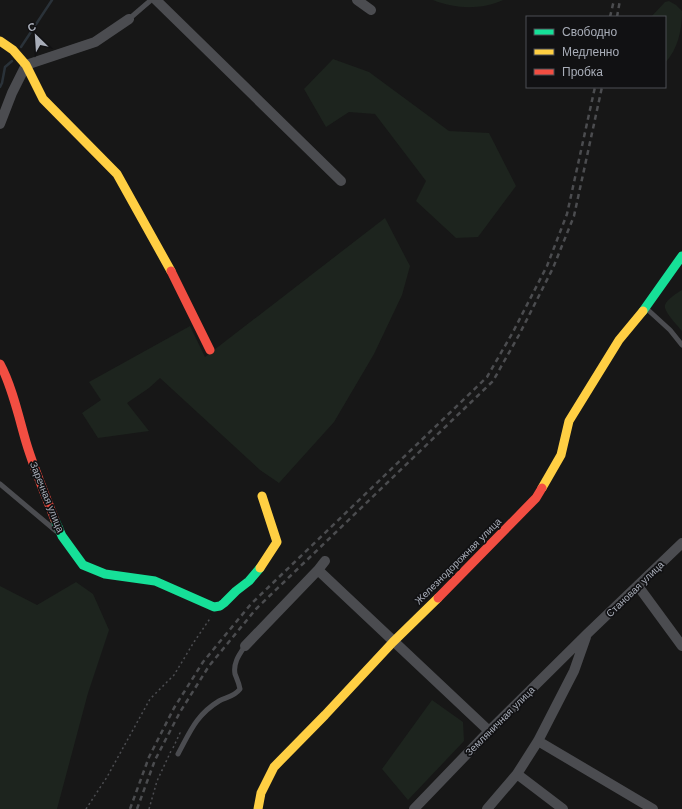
<svg xmlns="http://www.w3.org/2000/svg" width="682" height="809" viewBox="0 0 682 809" font-family="'Work Sans',sans-serif">
  <style>
    .green { fill: #1d241e }
    .lines { fill: none; stroke-linecap: round; stroke-linejoin: round }
    .stream { stroke: #2a3239; stroke-width: 2.5 }
    .path { stroke: #4d4e52; stroke-width: 1.5; stroke-dasharray: 2 3; stroke-linecap: butt }
    .lane { stroke: #4b4c50; stroke-width: 5 }
    .street { stroke: #4b4c50; stroke-width: 10 }
    .fast { stroke: #16e098; stroke-width: 9 }
    .slow { stroke: #ffcf43; stroke-width: 9 }
    .jam { stroke: #f24e42; stroke-width: 9 }
    .rail { stroke: #4b4c4f; stroke-width: 2.5; stroke-dasharray: 5 4; stroke-linecap: butt }
    .labels { text-anchor: middle; dominant-baseline: central; stroke-width: 3.5; stroke-linejoin: round; paint-order: stroke }
    .street-label { font-size: 10px; fill: #a8adb8; stroke: #111113 }
  </style>
  <rect width="100%" height="100%" fill="#171717"/>
  <path class="green" d="M433,0H503C481,10 455,9 433,0Z
    M669,1L676,5L682,11C682,30 678,49 665,63V17H651L665,2Z
    M333,59L369,72L449,131L489,133L516,186L478,237L456,238L416,201L426,181L375,114L349,112L326,127L304,89Z
    M385,218L410,266L402,295L374,354L334,422L279,483L260,470L160,378L149,388L127,403L149,431L98,438L82,413L101,400L89,382L190,326L205,357Z
    M682,290V331C678,326 663,311 665,305C667,299 677,293 682,290Z
    M76,582L93,594L109,630L88,693L57,809H0V586L37,605Z
    M432,700L463,722L464,741L408,800L382,769Z"/>
  <g class="lines">
    <path class="stream" d="M21,47L52,0
      M0,87L2,83L5,67L12,61"/>
    <path class="path" d="M173,748L180,733L182,734
      M86,809L107,777L150,699L174,675L194,642L211,617
      M149,809L157,781L171,751"/>
    <path class="lane" d="M129,19L151,0
      M647,309L670,330L682,345
      M0,484L56,531
      M178,754C190,732 196,715 219,701C226,697 234,697 240,689C239,683 237,679 235,674C233,663 239,655 245,646"/>
    <path class="street" d="M156,0L341,181
      M357,0L371,10
      M0,124L12,93L26,65L95,42L129,19
      M325,561L318,570L489,731
      M638,586L682,646
      M245,646L318,570
      M538,741L653,809
      M414,809L489,731L587,634L682,543
      M487,809L517,774
      M563,809L517,774L538,741L574,671L586,637"/>
    <path class="fast" d="M643,311L682,256
      M55,520L62,536L83,565L105,574L155,581L214,607L220,606L224,603L236,591L249,581L260,568"/>
    <path class="slow" d="M0,41L13,50L26,65L43,99L117,174L171,271
      M542,488L561,455L569,421L619,340L643,311
      M260,568L277,542L262,496
      M258,809L261,793L274,767L325,715L393,642L438,598"/>
    <path class="jam" d="M171,271L210,350
      M0,364C12,386 19,418 26,442C34,469 45,494 55,520
      M438,598L536,498L542,488"/>
    <path class="rail" d="M610,17L614,0
      M617,17L620,0
      M130,809L149,757L174,708L203,662L251,604L487,377L513,332L547,266L567,214L595,87
      M137,809L155,760L180,712L209,666L256,609L493,381L519,335L553,268L574,216L602,87"/>
  </g>
  <g class="labels">
    <g class="street-label">
      <text transform="translate(47 497) rotate(68)">Заречная улица</text>
      <text transform="translate(458 561) rotate(-45)">Железнодорожная улица</text>
      <text transform="translate(635 589) rotate(-44)">Становая улица</text>
      <text transform="translate(500 721) rotate(-45)">Земляничная улица</text>
    </g>
  </g>
  <rect x="526" y="16" width="140" height="72" fill="#111113" stroke="#4d4f55"/>
  <rect x="534" y="29" width="20" height="6" fill="#16e098" stroke="#4d4f55"/>
  <text x="562" y="36" font-size="12" fill="#a8adb8">Свободно</text>
  <rect x="534" y="49" width="20" height="6" fill="#ffcf43" stroke="#4d4f55"/>
  <text x="562" y="56" font-size="12" fill="#a8adb8">Медленно</text>
  <rect x="534" y="69" width="20" height="6" fill="#f24e42" stroke="#4d4f55"/>
  <text x="562" y="76" font-size="12" fill="#a8adb8">Пробка</text>
  <g transform="translate(36 36) rotate(335)" stroke="#111113" stroke-width="3" paint-order="stroke">
  <path d="M0-3L7 15L0 10L-7 15Z" fill="#a8adb8"/>
  <text y="-6" font-size="11" font-weight="bold" text-anchor="middle" fill="#a8adb8">С</text>
  </g>
</svg>
